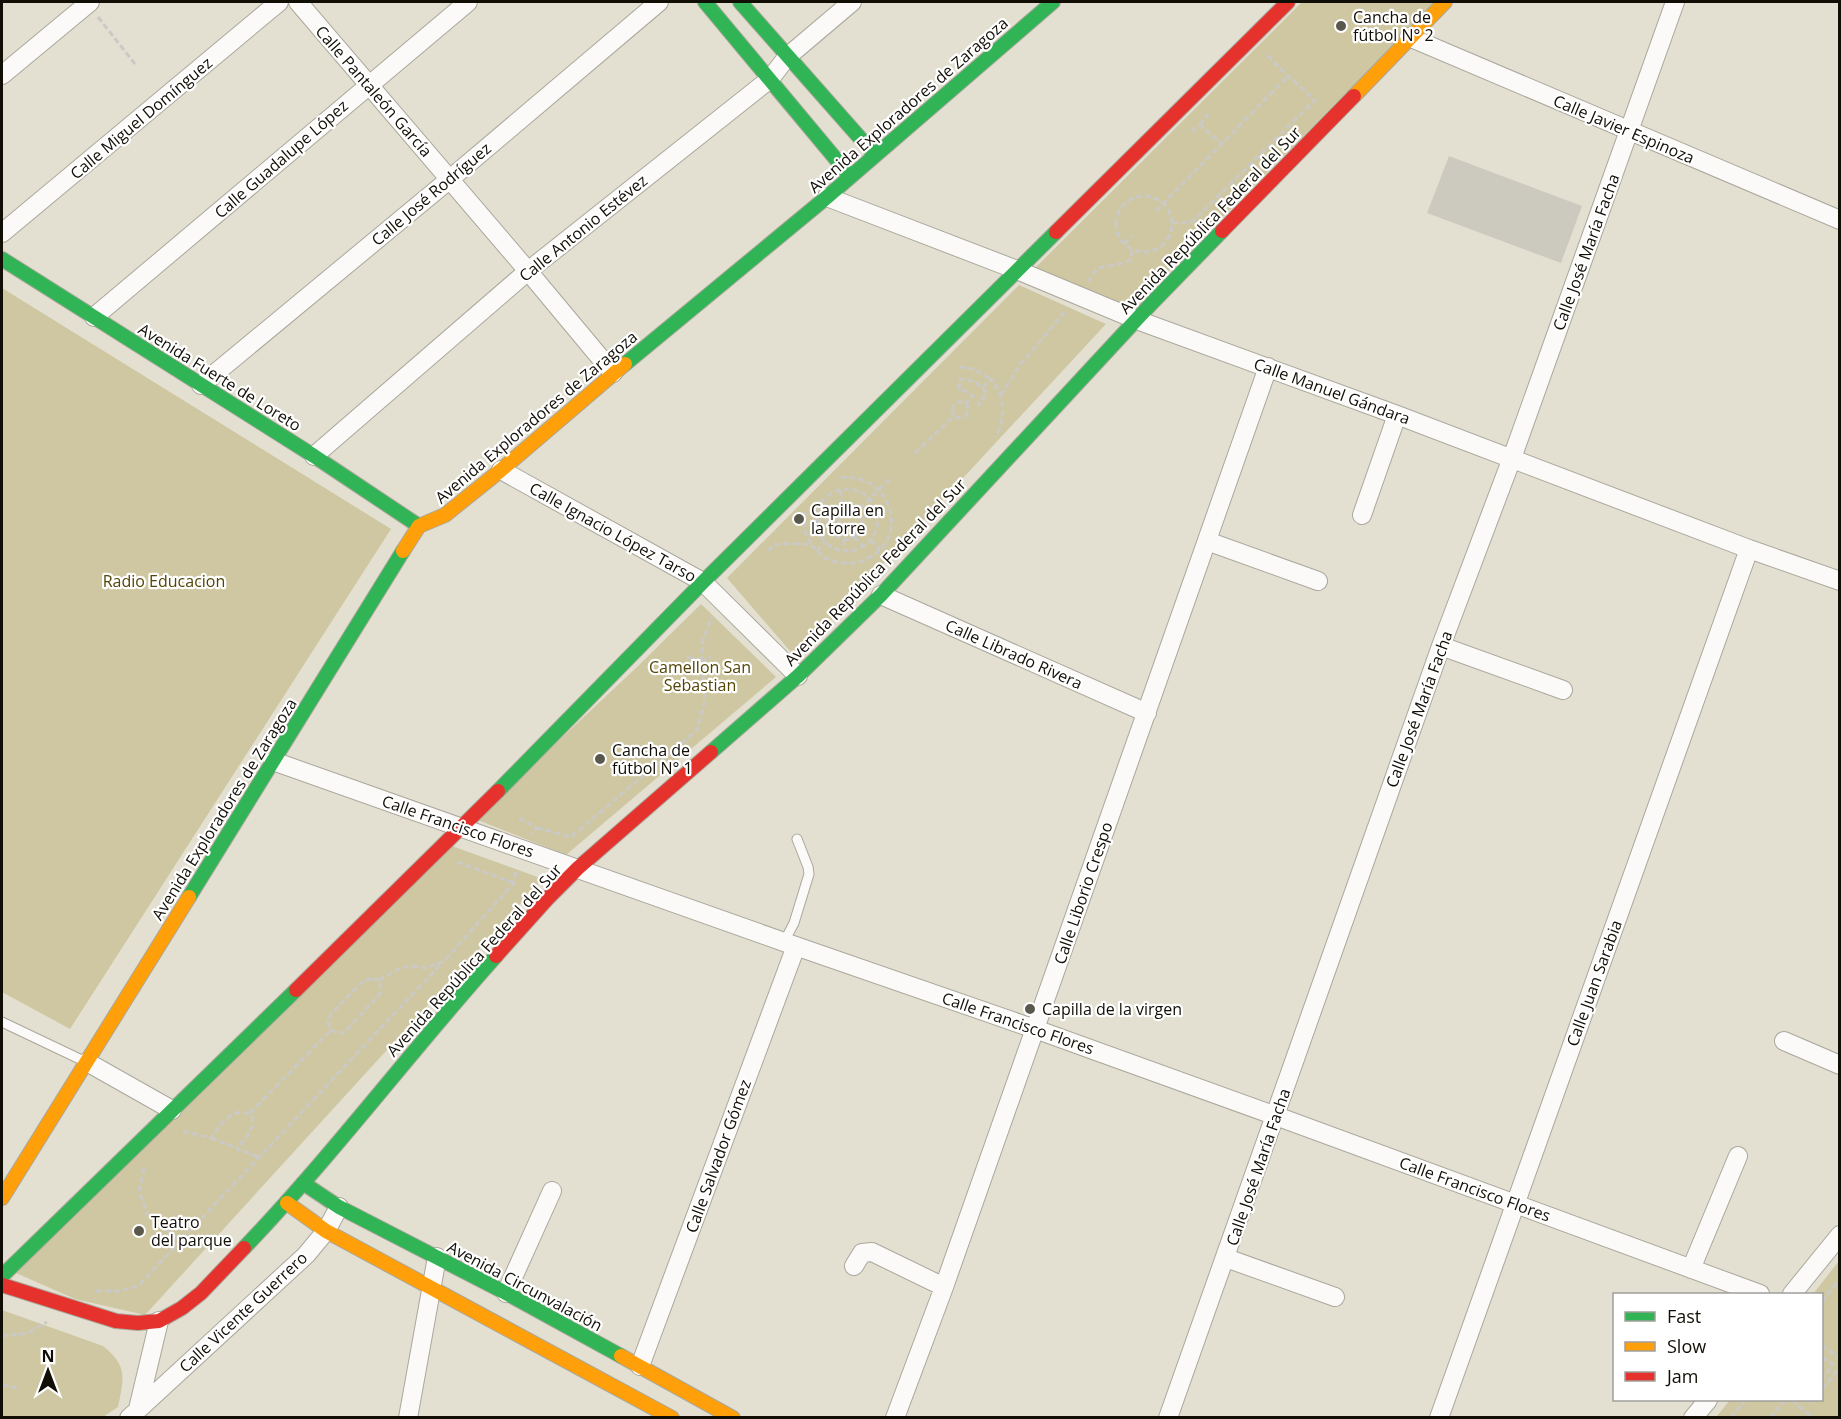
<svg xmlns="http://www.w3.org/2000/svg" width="1841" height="1419" viewBox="0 0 1841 1419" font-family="'Open Sans',sans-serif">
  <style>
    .green { fill: #cfc7a2 }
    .building { fill: #ccc9be }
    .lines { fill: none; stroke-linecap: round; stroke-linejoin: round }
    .lane-casing { stroke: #aaa79c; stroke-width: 11 }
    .street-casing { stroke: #aaa79c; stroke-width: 20 }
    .fast-casing { stroke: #aaa79c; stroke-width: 16 }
    .slow-casing { stroke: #aaa79c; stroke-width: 16 }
    .jam-casing { stroke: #aaa79c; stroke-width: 16 }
    .path { stroke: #cac9c5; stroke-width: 3; stroke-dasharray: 6 3; stroke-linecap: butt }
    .lane { stroke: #fbfaf8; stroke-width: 9 }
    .street { stroke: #fbfaf8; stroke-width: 18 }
    .fast { stroke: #30b455; stroke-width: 14 }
    .slow { stroke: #ff9f0a; stroke-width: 14 }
    .jam { stroke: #e5322d; stroke-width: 14 }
    .poi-dot { fill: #5a584d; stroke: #fff; stroke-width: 2 }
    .labels { text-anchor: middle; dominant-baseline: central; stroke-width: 4.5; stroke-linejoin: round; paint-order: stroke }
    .poi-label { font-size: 16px; fill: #110e06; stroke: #fff; text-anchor: start }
    .street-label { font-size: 16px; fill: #110e06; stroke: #fff }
    .park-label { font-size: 16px; fill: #524506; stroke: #fff }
  </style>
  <rect width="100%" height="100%" fill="#e3e0d1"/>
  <path class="green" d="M1302,2H1437L1129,311L1034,269Z
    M1019,285L1106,324L796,658L727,578Z
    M2,288L391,529L70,1029L2,992Z
    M701,604L776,677L566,855L475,819L636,668Z
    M452,846L543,879L145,1315L75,1299L16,1273Z
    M1839,1261V1417H1716L1730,1400H1822V1294H1813Z
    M2,1310L103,1346C128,1366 124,1378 118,1407L103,1417H2Z"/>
  <path class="building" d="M1449,156L1582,206L1561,263L1427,213Z"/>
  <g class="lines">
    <g class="lane-casing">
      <path id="lane" d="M784,942L794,923L809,874L808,867L797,839
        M2,1022L86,1062"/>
    </g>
    <g class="street-casing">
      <path id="street" d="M298,2L528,271L613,373
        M1409,37L1840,220
        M2,75L90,2
        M827,197L1017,270L1137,320L1397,415L1749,549L1840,581
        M2,233L279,2
        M94,317L468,2
        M201,385L450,179L659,2
        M314,456L528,271L770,79L787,57L852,2
        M501,470L703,582L798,676
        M1362,515L1397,415
        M1207,541L1318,581
        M881,595L1147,713
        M1441,646L1563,690
        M273,761L784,942L1035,1029L1276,1116L1760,1294
        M1784,1041L1840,1065
        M87,1062L172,1110
        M1226,1258L1335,1297
        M854,1266L862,1253L872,1252L944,1287
        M1691,1269L1738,1156
        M506,1293L552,1191
        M1792,1294L1840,1235
        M640,1366L796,946
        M138,1409L159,1321
        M129,1418L306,1255L326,1231L339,1207
        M408,1418L437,1257
        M895,1418L944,1287L1268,367
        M1168,1418L1441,646L1512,458L1675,2
        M1439,1418L1749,549
        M1693,1418L1708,1400"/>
    </g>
    <g class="fast-casing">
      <path id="fast" d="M705,2L850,176
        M740,2L875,155
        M2,259L314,456L419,526
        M625,364L827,197L1053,2
        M711,752L798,676L881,595L1150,305L1222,231
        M498,791L703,582L1056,232
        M189,897L403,551
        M303,1183L339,1207L506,1293L621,1356
        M244,1248C333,1155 410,1052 496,956
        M2,1276L296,990"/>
    </g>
    <g class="slow-casing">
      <path id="slow" d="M1354,96L1445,2
        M403,551L419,526L445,515L501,470L625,364
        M2,1198L189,897
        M287,1203L326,1231L672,1418
        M621,1356L733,1418"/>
    </g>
    <g class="jam-casing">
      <path id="jam" d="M1222,231L1354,96
        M1056,232L1288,2
        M496,956L548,898L578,868L711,752
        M296,990L498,791
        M2,1285L116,1321L138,1323L159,1321L182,1308L201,1293L244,1248"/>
    </g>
    <path class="path" d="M98,17L135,64
      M1200,125L1208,114
      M1191,131L1200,125L1222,144
      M1116 224a28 28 0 1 1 56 0a28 28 0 1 1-56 0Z
      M1156,211L1288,76
      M1172,223L1191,222L1196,218L1315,100L1288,76L1265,53
      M1124,244L1132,236
      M1088,282L1098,268L1124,263L1130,260L1133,249
      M959,367L974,369L991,379
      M983,387L991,379C1005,397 1006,416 996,436
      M1001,395L1020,365L1067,309
      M952 410a8 8 0 1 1 16 0a8 8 0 1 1-16 0Z
      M965,404L973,396L965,391L959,390L960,379C972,379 981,384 987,394L979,401V406
      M915,453L955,415
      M816 520a31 31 0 1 1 62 0a31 31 0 1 1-62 0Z
      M840,490L842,505C810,516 842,559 862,529L863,517L877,514
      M805,512V531L812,546
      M839 520a8 8 0 1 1 16 0a8 8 0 1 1-16 0Z
      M853,515L892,477
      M816,521L828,520
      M834,535L842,526
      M854,537L863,546
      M844,539V551
      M870,540L880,549
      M768,551C770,549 773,546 775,545C781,543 807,543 812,546C816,548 819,553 822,556C835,564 853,566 867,559C913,536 889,470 839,478
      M817,551L825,542
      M687,657L701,662L704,684
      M701,662L703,640L712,617
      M701,662L711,657
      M519,818L537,828L531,834
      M537,828L571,837L697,730L705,701L704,684L695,686
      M457,862L514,883
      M373,979L379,980L381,987L380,994L345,1032L339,1033L331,1030L328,1023L331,1014L364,980Z
      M379,980L400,968L415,966L425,968L443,962L514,883L516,870
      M250,1113L330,1031
      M183,1131L211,1138C217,1131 222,1121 230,1116C241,1108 259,1113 251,1129C248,1136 242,1142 237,1149L259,1157
      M211,1138L237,1148
      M144,1168L139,1192L148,1215L180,1241
      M96,1291H118L138,1286L443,962
      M1822,1302L1840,1279
      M2,1336L28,1333L47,1322
      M1822,1345L1840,1359
      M1822,1357L1833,1365L1822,1378
      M2,1385L19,1388
      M1822,1389L1840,1368
      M1792,1400L1813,1418
      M1808,1400L1811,1402L1813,1400
      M1840,1403V1404
      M1731,1418L1745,1400
      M1770,1418L1785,1400"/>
    <use href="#lane" class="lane"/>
    <use href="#street" class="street"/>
    <use href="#fast" class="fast"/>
    <use href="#slow" class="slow"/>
    <use href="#jam" class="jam"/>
  </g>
  <g class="poi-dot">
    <circle cx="1341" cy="26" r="6"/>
    <circle cx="799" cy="519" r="6"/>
    <circle cx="600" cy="759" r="6"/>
    <circle cx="1030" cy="1009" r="6"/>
    <circle cx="139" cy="1231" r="6"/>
  </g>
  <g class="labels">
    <g class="poi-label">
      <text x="1353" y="17">Cancha de<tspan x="1353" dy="18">fútbol N° 2</tspan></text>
      <text x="811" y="510">Capilla en<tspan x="811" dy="18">la torre</tspan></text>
      <text x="612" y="750">Cancha de<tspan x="612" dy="18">fútbol N° 1</tspan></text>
      <text x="1042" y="1009">Capilla de la virgen</text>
      <text x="151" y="1222">Teatro<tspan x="151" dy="18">del parque</tspan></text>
    </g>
    <g class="street-label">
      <text transform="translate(374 91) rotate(49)">Calle Pantaleón García</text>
      <text transform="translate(908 105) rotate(-41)">Avenida Exploradores de Zaragoza</text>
      <text transform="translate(141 118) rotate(-40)">Calle Miguel Domínguez</text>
      <text transform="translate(1624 129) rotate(23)">Calle Javier Espinoza</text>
      <text transform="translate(281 159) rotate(-41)">Calle Guadalupe López</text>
      <text transform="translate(431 194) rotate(-40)">Calle José Rodríguez</text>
      <text transform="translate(1210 220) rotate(-46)">Avenida República Federal del Sur</text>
      <text transform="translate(583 228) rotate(-39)">Calle Antonio Estévez</text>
      <text transform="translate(1586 252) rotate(-70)">Calle José María Facha</text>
      <text transform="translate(220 377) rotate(32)">Avenida Fuerte de Loreto</text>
      <text transform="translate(1332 391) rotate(20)">Calle Manuel Gándara</text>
      <text transform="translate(536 417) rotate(-40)">Avenida Exploradores de Zaragoza</text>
      <text transform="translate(613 532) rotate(29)">Calle Ignacio López Tarso</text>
      <text transform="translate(875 572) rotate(-46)">Avenida República Federal del Sur</text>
      <text transform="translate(1014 654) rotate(24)">Calle Librado Rivera</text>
      <text transform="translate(1419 709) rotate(-70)">Calle José María Facha</text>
      <text transform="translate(224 809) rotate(-58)">Avenida Exploradores de Zaragoza</text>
      <text transform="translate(458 826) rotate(19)">Calle Francisco Flores</text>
      <text transform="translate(1083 893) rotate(-71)">Calle Liborio Crespo</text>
      <text transform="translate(474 960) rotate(-48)">Avenida República Federal del Sur</text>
      <text transform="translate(1594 983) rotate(-70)">Calle Juan Sarabia</text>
      <text transform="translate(1018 1023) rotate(19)">Calle Francisco Flores</text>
      <text transform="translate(718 1156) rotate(-70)">Calle Salvador Gómez</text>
      <text transform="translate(1258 1167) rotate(-71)">Calle José María Facha</text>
      <text transform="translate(1475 1189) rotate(20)">Calle Francisco Flores</text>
      <text transform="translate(525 1286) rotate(28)">Avenida Circunvalación</text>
      <text transform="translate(243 1312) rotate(-43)">Calle Vicente Guerrero</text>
    </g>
    <g class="park-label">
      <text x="164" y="581">Radio Educacion</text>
      <text x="700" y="667">Camellon San<tspan x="700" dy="18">Sebastian</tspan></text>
    </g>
  </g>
  <rect width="1841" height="1419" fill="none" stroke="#110e06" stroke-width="6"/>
  <rect x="1613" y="1293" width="210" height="108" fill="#ffffff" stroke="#a09f9b" stroke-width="1.5"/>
  <rect x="1625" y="1312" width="30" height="9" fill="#30b455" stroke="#a09f9b" stroke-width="1.5"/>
  <text x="1667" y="1323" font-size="18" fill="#110e06">Fast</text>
  <rect x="1625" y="1342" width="30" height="9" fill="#ff9f0a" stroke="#a09f9b" stroke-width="1.5"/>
  <text x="1667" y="1353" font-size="18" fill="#110e06">Slow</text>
  <rect x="1625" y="1372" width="30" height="9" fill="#e5322d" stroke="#a09f9b" stroke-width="1.5"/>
  <text x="1667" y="1383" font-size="18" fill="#110e06">Jam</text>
  <g transform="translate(48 1371)" stroke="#ffffff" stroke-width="4.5" paint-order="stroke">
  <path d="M0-4.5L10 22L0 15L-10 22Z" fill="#110e06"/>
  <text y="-9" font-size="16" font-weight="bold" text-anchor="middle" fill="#110e06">N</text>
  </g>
</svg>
